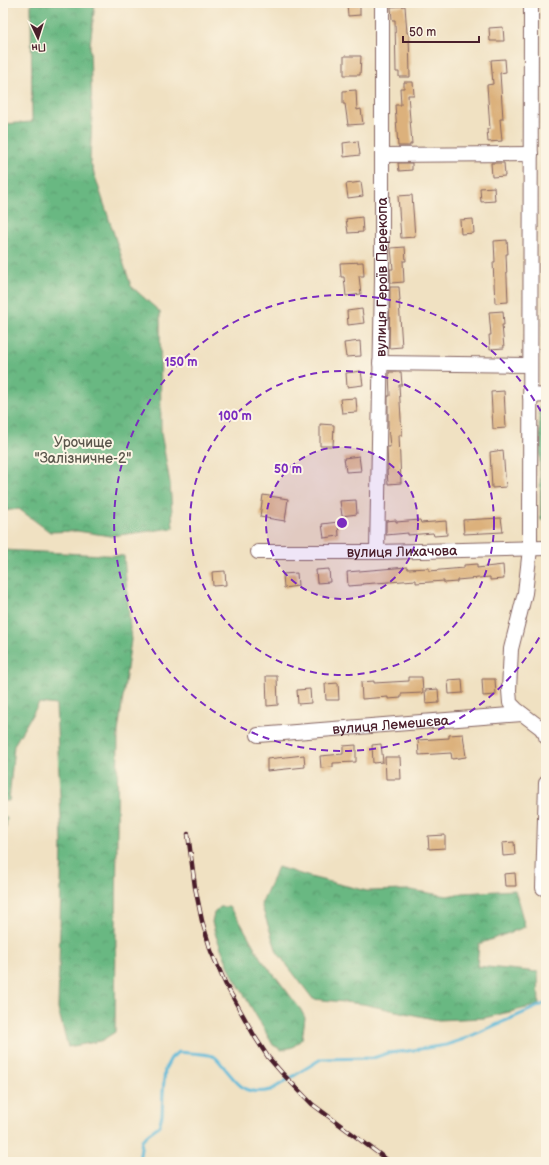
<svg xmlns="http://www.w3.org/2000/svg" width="549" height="1165" viewBox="0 0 549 1165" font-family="'Balsamiq Sans',sans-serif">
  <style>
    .forest { fill: url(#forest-crowns); stroke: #5a6c56 }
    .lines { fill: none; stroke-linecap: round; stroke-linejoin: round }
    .stream { stroke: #5ab8d8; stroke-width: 3 }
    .building { fill: #dcb17b }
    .minor-casing { stroke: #846360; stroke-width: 16 }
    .minor { stroke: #fff; stroke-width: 14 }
    .rail-casing { stroke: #4a1f2b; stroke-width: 4.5 }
    .rail { stroke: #fcf5e5; stroke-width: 3; stroke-dasharray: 9; stroke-linecap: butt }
    .ring { fill: none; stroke: #7b2cbf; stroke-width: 2; stroke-dasharray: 7 5 }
    .labels { text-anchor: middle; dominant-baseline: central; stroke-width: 4; stroke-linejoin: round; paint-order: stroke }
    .street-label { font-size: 14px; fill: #4a1f2b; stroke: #fcf5e5 }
    .park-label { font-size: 14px; fill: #5b564c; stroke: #fcf5e5 }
    .centre { fill: #7b2cbf; stroke: #fcf5e5; stroke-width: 2 }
    .ring-label { font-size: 12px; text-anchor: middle; font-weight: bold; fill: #7b2cbf; stroke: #fcf5e5; stroke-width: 4; stroke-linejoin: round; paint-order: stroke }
  </style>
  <defs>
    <pattern id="forest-crowns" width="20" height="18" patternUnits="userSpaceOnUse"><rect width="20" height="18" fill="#69b882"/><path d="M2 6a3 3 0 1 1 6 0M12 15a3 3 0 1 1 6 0" fill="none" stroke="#58956b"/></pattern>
  </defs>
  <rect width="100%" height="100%" fill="#fcf5e5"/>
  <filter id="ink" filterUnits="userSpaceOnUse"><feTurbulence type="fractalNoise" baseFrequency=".025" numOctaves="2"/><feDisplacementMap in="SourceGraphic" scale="8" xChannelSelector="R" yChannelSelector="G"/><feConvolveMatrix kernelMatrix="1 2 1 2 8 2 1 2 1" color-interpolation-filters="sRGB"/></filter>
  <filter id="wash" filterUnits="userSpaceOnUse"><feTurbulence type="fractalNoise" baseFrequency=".012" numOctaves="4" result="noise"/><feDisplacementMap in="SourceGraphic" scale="16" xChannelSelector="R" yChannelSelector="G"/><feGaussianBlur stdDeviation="0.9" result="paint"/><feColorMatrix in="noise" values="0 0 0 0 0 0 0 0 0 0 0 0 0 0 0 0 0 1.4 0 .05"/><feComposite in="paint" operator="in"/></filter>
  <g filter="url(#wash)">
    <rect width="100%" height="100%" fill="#f0e1c2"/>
    <path class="forest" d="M31,3H95L90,45L92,118L90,161L131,286L160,312L161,433L170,483L173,528L111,536L77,531L50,532L19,509L3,511V124L32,122Z
      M543,206H546V252Z
      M546,292V347H543Z
      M546,405V520H541L539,407Z
      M3,550L124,556L131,640L118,732L115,1032L101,1041L68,1047L58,1009L62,842L56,705L39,703L14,745L9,801H3Z
      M7,817L3,853V818Z
      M278,867L310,877L367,891L410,890L447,896L463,893L515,890L525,927L479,944L477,966L538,972L539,1005L484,1018L438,1020L363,1004L313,999L277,952L261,904Z
      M220,907H229L239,920L261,959L279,981L301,1010L305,1018L302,1039L293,1047L282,1050L273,1045L231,972L216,936L212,922L214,913Z"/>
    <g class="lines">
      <path class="stream" d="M139,1162L142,1140L149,1133L159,1126L162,1115L163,1092L165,1069L171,1058L178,1052C186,1053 208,1053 215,1057C218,1059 221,1064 223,1066C239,1085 243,1096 271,1090L321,1059L373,1058L388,1053L407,1051L446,1045L464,1039L546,1003"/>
    </g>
    <g id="blocks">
      <path class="building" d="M347,3H360V15L348,16Z
        M405,6L407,33H409L410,77H399V72H396L395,20H392L391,7Z
        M503,27L504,41H490L489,28Z
        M344,56H361L360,75H344Z
        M505,59L506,72L500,73L503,119H500L502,141L488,142L487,129H490L487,85L493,84L491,60Z
        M404,82H413L414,95H408L412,144H410V146H398L395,105H401L400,88H404Z
        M356,90L357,110L361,109L363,124L348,125L345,104H343V91Z
        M358,141L360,155L344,157L343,143Z
        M398,163H412V170L399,171Z
        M491,163H504L505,176L492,177Z
        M361,182L363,196L348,198L346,184Z
        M494,187L495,201L481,202L480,188Z
        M412,195L415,237L401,238L398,196Z
        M362,217L363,232L348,233L346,219Z
        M473,219L474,233L461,234L460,220Z
        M507,240L508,254H506L508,302L495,303L493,262H495L494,241Z
        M405,247L406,261H403L404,282L391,283L390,269H393L391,248Z
        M363,262L364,276H359L361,294L346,296L344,277H341L340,263Z
        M390,287H399L400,301H399L402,347L389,348Z
        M362,309L364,323L348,325L347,311Z
        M503,311L504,325H502L504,348L490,349L489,335H491L489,312Z
        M360,341L361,356L346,357L344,343Z
        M361,371L363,385L347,387L346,373Z
        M389,372H401L402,385H399L402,435H399L401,483L388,484L387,470H388L387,447H390L388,426V396H390Z
        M504,391L506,428L493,429L491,392Z
        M356,398L357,412L342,413L340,399Z
        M320,424L334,425L333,446H320Z
        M503,450L506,487L492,488L490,452Z
        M359,456L361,471L346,472L344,458Z
        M263,495L288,499L285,521L260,517Z
        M356,500L357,514L342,516L340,501Z
        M501,518L503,532L464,534L463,520Z
        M396,520V522L420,520L421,523L446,521L447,535L434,536L433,533L408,535V533L386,535V521Z
        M338,522L339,536L324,538L322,524Z
        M477,564V568L503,565L504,579L490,580V577L457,580V582L444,583V581L416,583V580L362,584V585L348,586L347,572L407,567L408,569L429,568V571L464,568V565Z
        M329,569L330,582L317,583L316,570Z
        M225,571L226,585L213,586L212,572Z
        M297,573L298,586L284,588L283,574Z
        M266,676H277L278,705L267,706Z
        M409,677H422L423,693L401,694V698L388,699V697L362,699L361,682L374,681V683L409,681Z
        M462,679L463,693L449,694L448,680Z
        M482,679H495L496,695L483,696Z
        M338,683L339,700H326L325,684Z
        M310,689L311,703L298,704L297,690Z
        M438,689L439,703L426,704L425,690Z
        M463,734L466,757L452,759L451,753L419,755L418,740L449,738V735Z
        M381,744L383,762L373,763L372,745Z
        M356,745V762L333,763V767L321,768L320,756L343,754V746Z
        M304,755L305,767L267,771V759Z
        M385,757H400L401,779H386Z
        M445,835V848L429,849L428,836Z
        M514,842L515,855L503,856L502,843Z
        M515,873L516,886H505L504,874Z"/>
    </g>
  </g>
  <g filter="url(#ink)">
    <use href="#blocks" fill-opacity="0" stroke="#846360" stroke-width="1"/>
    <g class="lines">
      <g class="minor-casing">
        <g id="minor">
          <path d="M531,3L530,549L525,593L511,649L509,690L510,703L516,709L541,728L546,735V737"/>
          <path d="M382,155L531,154"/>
          <path d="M380,363L530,365"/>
          <path d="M530,396L546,395"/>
          <path id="s1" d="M258,552H377L546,548"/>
          <path id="s2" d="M377,552L382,280V3"/>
          <path id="s3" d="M258,735L522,714"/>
          <path d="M543,888L546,783"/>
        </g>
      </g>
      <use href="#minor" class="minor"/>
      <g class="rail-casing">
        <path id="rail" d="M188,834L195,887L202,921L211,951L226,985L255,1037L268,1057L282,1073L312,1104L390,1162"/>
      </g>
      <use href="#rail" class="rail"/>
    </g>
  </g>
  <circle cx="342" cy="523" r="76" fill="#7b2cbf" fill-opacity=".12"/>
  <g class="ring">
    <circle cx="342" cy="523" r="76"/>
    <circle cx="342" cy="523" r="152"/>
    <path d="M545 627A228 228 0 1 1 545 419"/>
  </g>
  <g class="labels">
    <g class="street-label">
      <text stroke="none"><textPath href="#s2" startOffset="275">вулиця Героїв Перекопа</textPath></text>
      <text stroke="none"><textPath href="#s1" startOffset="144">вулиця Лихачова</textPath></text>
      <text stroke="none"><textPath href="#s3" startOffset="133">вулиця Лемешєва</textPath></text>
    </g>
    <g class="park-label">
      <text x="83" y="442">Урочище<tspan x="83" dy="16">"Залізничне-2"</tspan></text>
    </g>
  </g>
  <circle cx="342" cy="523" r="6" class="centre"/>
  <g class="ring-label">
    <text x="181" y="366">150 m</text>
    <text x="235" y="420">100 m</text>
    <text x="288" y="473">50 m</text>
  </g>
  <rect width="549" height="1165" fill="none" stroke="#fcf5e5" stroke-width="16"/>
  <g transform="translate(38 38) rotate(176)" stroke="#fcf5e5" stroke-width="3" paint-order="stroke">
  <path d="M0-3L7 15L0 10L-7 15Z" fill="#4a1f2b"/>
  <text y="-6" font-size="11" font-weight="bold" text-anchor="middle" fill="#4a1f2b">Пн</text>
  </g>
  <path d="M403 36v6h76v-6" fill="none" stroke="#4a1f2b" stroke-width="2"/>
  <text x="409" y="36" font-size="12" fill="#4a1f2b" stroke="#fcf5e5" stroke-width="3" paint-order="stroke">50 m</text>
</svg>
